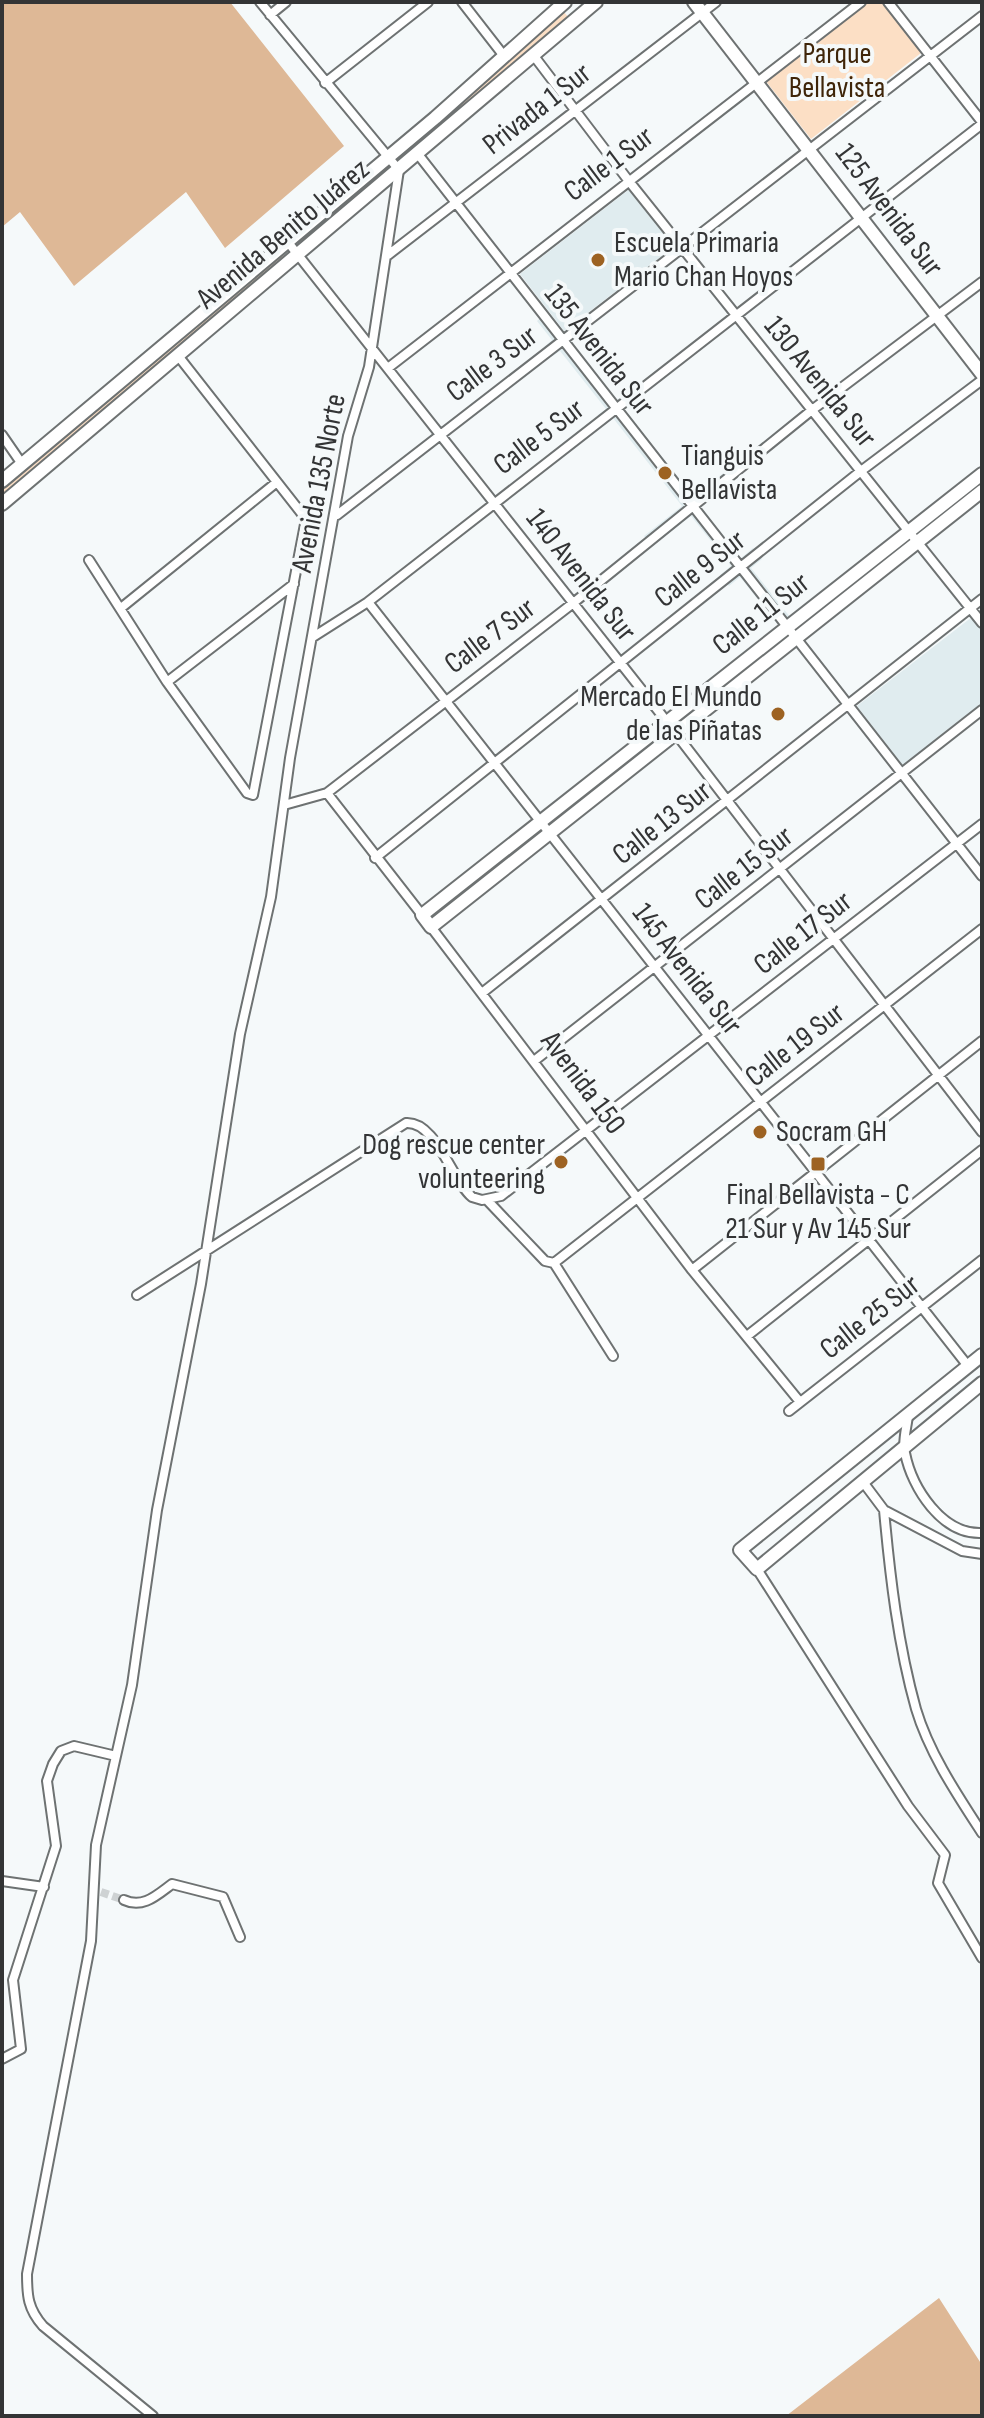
<svg xmlns="http://www.w3.org/2000/svg" width="984" height="2418" viewBox="0 0 984 2418" font-family="'Sofia Sans Condensed',sans-serif">
  <style>
    .built { fill: #e0ecef }
    .green { fill: #fcdfc5 }
    .forest { fill: #deb896 }
    .lines { fill: none; stroke-linecap: round; stroke-linejoin: round }
    .street-tunnel { stroke: #ced2d3; stroke-width: 8; stroke-dasharray: 8 4; stroke-linecap: butt }
    .street-casing { stroke: #6e7272; stroke-width: 12 }
    .secondary-casing { stroke: #6e7272; stroke-width: 16 }
    .street { stroke: #fff; stroke-width: 8 }
    .secondary { stroke: #fff; stroke-width: 12 }
    .poi-dot { fill: #9d6222; stroke: #f5f9fa; stroke-width: 3 }
    .labels { text-anchor: middle; dominant-baseline: central; stroke-width: 8; stroke-linejoin: round; paint-order: stroke }
    .park-label { font-size: 30px; fill: #3f2509; stroke: #f5f9fa }
    .street-label { font-size: 30px; fill: #333435; stroke: #f5f9fa }
    .poi-label { font-size: 30px; fill: #333435; stroke: #f5f9fa; text-anchor: start }
  </style>
  <rect width="100%" height="100%" fill="#f5f9fa"/>
  <path class="built" d="M631,188L675,246L564,331L520,274Z
    M547,312L563,333L570,328L576,336L570,342L616,400L625,395L630,402L623,408L693,496L730,468L737,478L701,507L741,558L753,548L762,559L751,568L790,617L779,626L740,577L729,586L720,575L731,566L691,516L652,546L644,536L682,506L613,418L605,424L598,415L606,409L560,351L551,357L544,347L552,340L537,321Z
    M972,617L982,630V705L904,767L857,706Z"/>
  <path class="green" d="M867,2H884L921,53L811,139L765,80Z
    M564,12L569,18L404,159L398,154Z
    M386,167L389,170L301,244L299,238Z
    M283,254L287,257L2,497V488Z"/>
  <path class="forest" d="M2,2H230L344,146L225,248L186,192L74,286L20,212L2,227Z
    M939,2298L982,2365V2416H786Z"/>
  <g class="lines">
    <path class="street-tunnel" d="M101,1892L124,1900"/>
    <g class="street-casing">
      <path id="street" d="M462,2L504,56
        M888,2L982,122
        M270,15L286,2
        M534,56L628,180L982,623
        M325,83L428,2
        M417,153L982,876
        M287,241L660,713L982,1132
        M388,255L716,2
        M388,368L861,2
        M2,435L22,464
        M337,515L982,16
        M89,560L167,682L247,793L253,795L306,519L179,357
        M368,602L968,1366
        M121,608L277,482
        M313,637L368,602L982,124
        M167,682L294,584
        M327,793L422,915
        M284,805L327,793L572,604L812,410L982,282
        M375,858L861,471L982,380
        M431,927L692,1270L800,1402
        M482,993L982,599
        M534,1061L982,710
        M487,1200L545,1261L554,1263L613,1356
        M554,1263L982,929
        M692,1270L982,1041
        M137,1295L406,1123C436,1121 451,1179 472,1197L482,1200L501,1196L982,824
        M747,1336L982,1150
        M789,1411L982,1260
        M908,1415C907,1427 902,1442 905,1453C912,1488 942,1535 982,1533
        M863,1482L884,1510L962,1551L982,1554
        M884,1510C890,1576 898,1645 916,1709C929,1753 958,1796 982,1833
        M757,1569L908,1806L945,1855L938,1883L982,1958
        M2,1881L44,1887
        M124,1900C143,1909 157,1895 172,1884L223,1897L240,1937
        M2,2059L21,2049L13,1980L56,1846L47,1781L53,1764L61,1751L74,1746L116,1756
        M153,2416L43,2326C28,2309 27,2296 27,2274L91,1941L96,1845L132,1685L157,1510L201,1284L240,1034L271,897L290,758L348,436L369,367L399,170L260,2"/>
    </g>
    <g class="secondary-casing">
      <path id="secondary" d="M694,2L982,374
        M982,474L422,915L431,927L982,491
        M2,481L435,118L565,2
        M2,504L596,2
        M982,1355L740,1550L757,1569L982,1383"/>
    </g>
    <use href="#street" class="street"/>
    <use href="#secondary" class="secondary"/>
  </g>
  <g class="poi-dot">
    <circle cx="598" cy="260" r="8"/>
    <circle cx="665" cy="473" r="8"/>
    <circle cx="778" cy="714" r="8"/>
    <circle cx="760" cy="1132" r="8"/>
    <circle cx="561" cy="1162" r="8"/>
    <rect x="810" y="1156" width="16" height="16" rx="4"/>
  </g>
  <g class="labels">
    <g class="park-label">
      <text x="837" y="54">Parque<tspan x="837" dy="34">Bellavista</tspan></text>
    </g>
    <g class="street-label">
      <text transform="translate(537 109) rotate(-38)">Privada 1 Sur</text>
      <text transform="translate(609 164) rotate(-37)">Calle 1 Sur</text>
      <text transform="translate(889 210) rotate(53)">125 Avenida Sur</text>
      <text transform="translate(283 234) rotate(-40)">Avenida Benito Juárez</text>
      <text transform="translate(599 350) rotate(52)">135 Avenida Sur</text>
      <text transform="translate(492 364) rotate(-37)">Calle 3 Sur</text>
      <text transform="translate(820 382) rotate(51)">130 Avenida Sur</text>
      <text transform="translate(539 437) rotate(-37)">Calle 5 Sur</text>
      <text transform="translate(319 483) rotate(-79)">Avenida 135 Norte</text>
      <text transform="translate(700 569) rotate(-38)">Calle 9 Sur</text>
      <text transform="translate(581 575) rotate(52)">140 Avenida Sur</text>
      <text transform="translate(761 614) rotate(-38)">Calle 11 Sur</text>
      <text transform="translate(490 636) rotate(-37)">Calle 7 Sur</text>
      <text transform="translate(662 823) rotate(-38)">Calle 13 Sur</text>
      <text transform="translate(744 868) rotate(-38)">Calle 15 Sur</text>
      <text transform="translate(803 933) rotate(-38)">Calle 17 Sur</text>
      <text transform="translate(687 969) rotate(52)">145 Avenida Sur</text>
      <text transform="translate(795 1045) rotate(-38)">Calle 19 Sur</text>
      <text transform="translate(583 1083) rotate(53)">Avenida 150</text>
      <text transform="translate(870 1317) rotate(-38)">Calle 25 Sur</text>
    </g>
    <g class="poi-label">
      <text x="614" y="243">Escuela Primaria<tspan x="614" dy="34">Mario Chan Hoyos</tspan></text>
      <text x="681" y="456">Tianguis<tspan x="681" dy="34">Bellavista</tspan></text>
      <text x="762" y="697" text-anchor="end">Mercado El Mundo<tspan x="762" dy="34">de las Piñatas</tspan></text>
      <text x="776" y="1132">Socram GH</text>
      <text x="545" y="1145" text-anchor="end">Dog rescue center<tspan x="545" dy="34">volunteering</tspan></text>
      <text x="818" y="1195" text-anchor="middle">Final Bellavista - C<tspan x="818" dy="34">21 Sur y Av 145 Sur</tspan></text>
    </g>
  </g>
  <rect width="984" height="2418" fill="none" stroke="#333435" stroke-width="8"/>
</svg>
